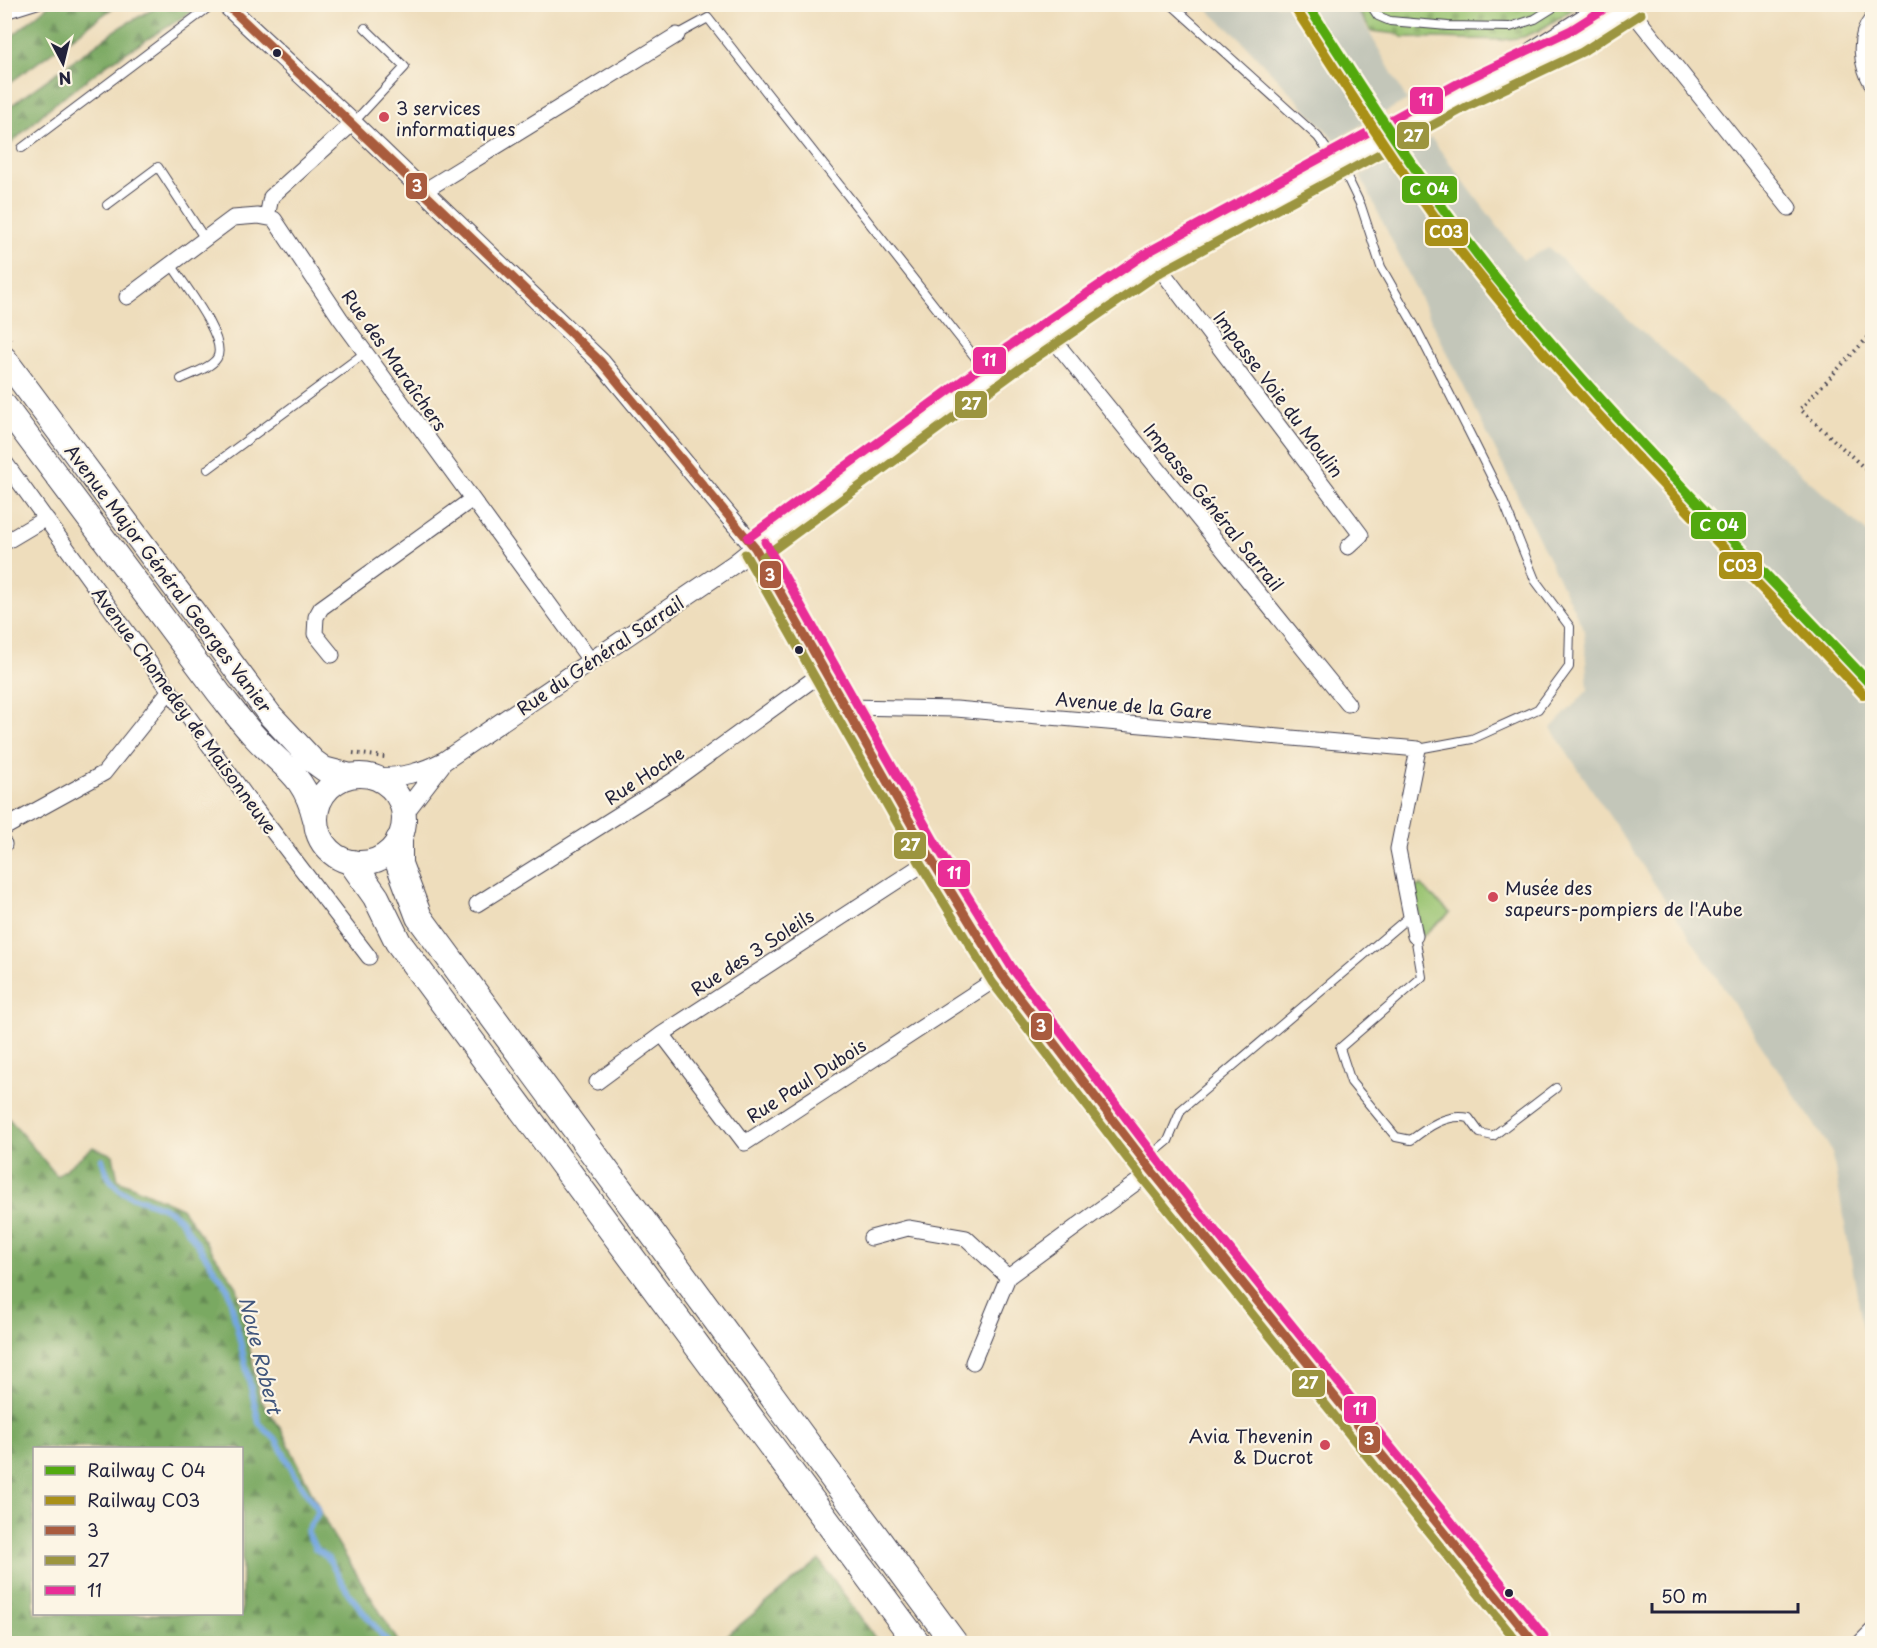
<svg xmlns="http://www.w3.org/2000/svg" width="1877" height="1648" viewBox="0 0 1877 1648" font-family="'Playpen Sans',sans-serif">
  <style>
    .railway { fill: #c3c6b9 }
    .green { fill: #98c370; stroke: #5d7256; stroke-width: 1.5 }
    .forest { fill: url(#forest-firs); stroke: #4e664e; stroke-width: 1.5; fill-rule: evenodd }
    .cemetery { fill: url(#cemetery-stones); stroke: #5d7256; stroke-width: 1.5 }
    .lines { fill: none; stroke-linecap: round; stroke-linejoin: round }
    .stream { stroke: #73a6df; stroke-width: 6 }
    .service-casing { stroke: #413e4e; stroke-width: 10 }
    .minor-casing { stroke: #413e4e; stroke-width: 17 }
    .tertiary-casing { stroke: #413e4e; stroke-width: 20 }
    .primary-casing { stroke: #413e4e; stroke-width: 26 }
    .trunk-casing { stroke: #413e4e; stroke-width: 28 }
    .path { stroke: #413e4e; stroke-width: 4; stroke-dasharray: 1.5 4.5; stroke-linecap: butt }
    .service { stroke: #fff; stroke-width: 8 }
    .minor { stroke: #fff; stroke-width: 15 }
    .tertiary { stroke: #fff; stroke-width: 18 }
    .primary { stroke: #fff; stroke-width: 24 }
    .trunk { stroke: #fff; stroke-width: 26 }
    .tertiary-bridge-casing { stroke: #413e4e; stroke-width: 20; stroke-linecap: butt }
    .tertiary-bridge { stroke: #fff; stroke-width: 18 }
    .bus-1-casing { stroke: #fcf5e5; stroke-width: 14 }
    .bus-2-casing { stroke: #fcf5e5; stroke-width: 14 }
    .bus-3-casing { stroke: #fcf5e5; stroke-width: 14 }
    .bus-1 { stroke: #a95b3e; stroke-width: 9 }
    .bus-2 { stroke: #9c953f; stroke-width: 9 }
    .bus-3 { stroke: #e92e97; stroke-width: 9 }
    .rail-1-casing { stroke: #fcf5e5; stroke-width: 15 }
    .rail-2-casing { stroke: #fcf5e5; stroke-width: 15 }
    .rail-1 { stroke: #52a910; stroke-width: 10 }
    .rail-2 { stroke: #a99018; stroke-width: 10 }
    .bus-dot { fill: #22223b; stroke: #fcf5e5; stroke-width: 2 }
    .poi-dot { fill: #d1495b; stroke: #fcf5e5; stroke-width: 2 }
    .labels { text-anchor: middle; dominant-baseline: central; stroke-width: 4.5; stroke-linejoin: round; paint-order: stroke }
    .poi-label { font-size: 18px; fill: #22223b; stroke: #fcf5e5; text-anchor: start }
    .street-label { font-size: 18px; fill: #22223b; stroke: #fcf5e5 }
    .water-label { font-size: 20px; font-style: italic; fill: #42577d; stroke: #fcf5e5 }
    .line-badge { stroke: #fcf5e5; stroke-width: 2 }
    .badge-label { font-size: 16px; text-anchor: middle; font-weight: bold; fill: #fff }
  </style>
  <defs>
    <pattern id="forest-firs" width="22" height="20" patternUnits="userSpaceOnUse" patternTransform="scale(1.5)"><rect width="22" height="20" fill="#7aa962"/><path d="M5 1l3.5 6h-7zM16 11l3.5 6h-7z" fill="#648952"/></pattern>
    <pattern id="cemetery-stones" width="16" height="16" patternUnits="userSpaceOnUse" patternTransform="scale(1.5)"><rect width="16" height="16" fill="#98c370"/><path d="M2 7V4a2 2 0 0 1 4 0v3zM10 15v-3a2 2 0 0 1 4 0v3z" fill="#83a762"/></pattern>
  </defs>
  <rect width="100%" height="100%" fill="#fcf5e5"/>
  <filter id="ink" filterUnits="userSpaceOnUse"><feTurbulence type="fractalNoise" baseFrequency=".0167" numOctaves="2"/><feDisplacementMap in="SourceGraphic" scale="12" xChannelSelector="R" yChannelSelector="G"/><feConvolveMatrix kernelMatrix="1 2 1 2 8 2 1 2 1" color-interpolation-filters="sRGB"/></filter>
  <filter id="wash" filterUnits="userSpaceOnUse"><feTurbulence type="fractalNoise" baseFrequency=".008" numOctaves="4" result="noise"/><feDisplacementMap in="SourceGraphic" scale="24" xChannelSelector="R" yChannelSelector="G"/><feGaussianBlur stdDeviation="1.35" result="paint"/><feColorMatrix in="noise" values="0 0 0 0 0 0 0 0 0 0 0 0 0 0 0 0 0 1.4 0 .05"/><feComposite in="paint" operator="in"/></filter>
  <g filter="url(#wash)">
    <rect width="100%" height="100%" fill="#eeddbc"/>
    <path class="railway" d="M1202,5H1354L1407,100L1335,140L1238,37Z
      M1431,138L1523,260L1549,248L1872,537V1380L1832,1151L1551,728L1588,690L1584,630L1360,176Z"/>
    <path class="green" d="M1420,885L1450,913L1421,937L1415,888Z"/>
    <path class="forest" d="M50,4L117,5L5,86V42Z
      M161,5H196L193,11L109,63L48,109L5,149V110L122,26Z
      M5,1114L57,1176L93,1147L113,1155L118,1180L182,1208L237,1287L260,1399L282,1431L332,1534L399,1643H5ZM242,1448V1614H34V1448Z
      M819,1560L879,1643H718Z"/>
    <path class="cemetery" d="M1354,5H1580L1538,31L1523,37L1503,40L1402,37L1398,34L1371,31Z"/>
    <g class="lines">
      <path class="stream" d="M102,1159C114,1209 151,1192 180,1219L228,1289L259,1423L277,1441L298,1481L317,1508L318,1513L307,1531L315,1548L328,1558L349,1594L389,1644"/>
    </g>
  </g>
  <g filter="url(#ink)">
    <g class="lines">
      <g class="service-casing">
        <path id="service" d="M1171,4L1318,137L1348,179L1361,206L1381,267L1417,330L1469,432L1502,498L1535,580L1570,627L1569,667L1538,709L1472,739L1418,749
          M1370,4L1378,16L1390,21L1448,26L1510,27L1535,19L1559,4
          M4,15L39,4
          M677,35L708,18L989,375
          M353,123L405,67L365,28
          M22,148L213,4
          M107,205L158,167L205,239
          M171,264C182,282 228,339 217,358C211,368 191,374 181,379
          M208,469L366,352
          M1415,936L1422,977L1340,1048L1351,1082L1396,1137L1411,1140C1428,1127 1447,1113 1469,1118L1480,1133L1493,1136L1556,1088
          M1144,1161L1168,1141L1181,1110L1411,915"/>
      </g>
      <g class="minor-casing">
        <path id="minor" d="M1626,4L1789,208
          M1872,19C1857,38 1861,64 1872,84
          M424,191L677,35
          M267,217L271,197L353,123
          M1155,262L1361,535L1348,547
          M127,297L233,218L258,216L274,219L340,318L590,660
          M1049,334L1348,704
          M4,461L248,799L369,957
          M4,543L46,518
          M332,655L315,634L316,617L321,608L471,500
          M847,707L956,709L1418,749L1398,849L1415,936
          M4,828L104,773L170,690
          M4,844V845
          M477,904L677,778L826,670
          M662,1034L745,1143L1002,975
          M597,1082L662,1034L931,859
          M871,1238L908,1228L966,1238L1008,1277
          M973,1362L1008,1277L1152,1171
          M1859,1644L1872,1631"/>
      </g>
      <g class="tertiary-casing">
        <path id="tertiary" d="M225,4L353,123L601,362L736,525L755,548L779,588L931,859L1002,975L1152,1171L1535,1644
          M1532,51L1606,4
          M1431,112L1577,41L1635,4
          M374,777C401,778 420,773 444,761L734,564L778,529L927,424L1015,357L1155,262L1329,168
          M404,813L441,765"/>
      </g>
      <g class="primary-casing">
        <path id="primary" d="M4,358L270,715L313,761L324,769L351,776
          M4,405L219,693C231,708 242,723 255,737C284,769 304,773 315,819
          M316 819a44 44 0 1 1 88 0a44 44 0 1 1-88 0Z"/>
      </g>
      <g class="trunk-casing">
        <path id="trunk" d="M399,840V864L419,917L955,1644
          M352,863L376,897L398,942L918,1644"/>
      </g>
      <path class="path" d="M4,329L11,339
        M1872,333L1800,409L1872,475
        M353,753L385,757"/>
      <use href="#service" class="service"/>
      <use href="#minor" class="minor"/>
      <use href="#tertiary" class="tertiary"/>
      <use href="#primary" class="primary"/>
      <use href="#trunk" class="trunk"/>
      <g class="tertiary-bridge-casing">
        <path id="tertiary-bridge" d="M1329,168L1431,112"/>
      </g>
      <use href="#tertiary-bridge" class="tertiary-bridge"/>
      <g class="bus-1-casing">
        <path id="bus-1" d="M226,4L601,362L755,548L931,859L1002,975L1152,1171L1535,1644"/>
      </g>
      <g class="bus-2-casing">
        <path id="bus-2" d="M745,554L921,865L992,982L1143,1179L1519,1644
          M762,558L1022,367L1161,272L1468,106L1582,52L1641,14"/>
      </g>
      <g class="bus-3-casing">
        <path id="bus-3" d="M748,538L1008,347L1148,252L1457,84L1571,30L1612,4
          M765,542L941,853L1012,968L1161,1164L1544,1636"/>
      </g>
      <use href="#bus-1" class="bus-1"/>
      <use href="#bus-2" class="bus-2"/>
      <use href="#bus-3" class="bus-3"/>
      <g class="rail-1-casing">
        <path id="rail-1" d="M1307,4C1366,95 1424,188 1492,273C1610,418 1744,550 1872,686"/>
      </g>
      <g class="rail-2-casing">
        <path id="rail-2" d="M1297,11C1356,102 1414,195 1483,280C1600,426 1735,558 1863,694"/>
      </g>
      <use href="#rail-1" class="rail-1"/>
      <use href="#rail-2" class="rail-2"/>
    </g>
  </g>
  <g class="bus-dot">
    <circle cx="277" cy="53" r="5"/>
    <circle cx="799" cy="650" r="5"/>
    <circle cx="1509" cy="1593" r="5"/>
  </g>
  <g class="poi-dot">
    <circle cx="384" cy="117" r="6"/>
    <circle cx="1493" cy="897" r="6"/>
    <circle cx="1325" cy="1445" r="6"/>
  </g>
  <g class="labels">
    <g class="poi-label">
      <text x="396" y="107">3 services<tspan x="396" dy="21">informatiques</tspan></text>
      <text x="1505" y="887">Musée des<tspan x="1505" dy="21">sapeurs-pompiers de l'Aube</tspan></text>
      <text x="1313" y="1435" text-anchor="end">Avia Thevenin<tspan x="1313" dy="21">&amp; Ducrot</tspan></text>
    </g>
    <g class="street-label">
      <text transform="translate(395 360) rotate(55)">Rue des Maraîchers</text>
      <text transform="translate(1279 394) rotate(53)">Impasse Voie du Moulin</text>
      <text transform="translate(1214 507) rotate(51)">Impasse Général Sarrail</text>
      <text transform="translate(169 578) rotate(53)">Avenue Major Général Georges Vanier</text>
      <text transform="translate(600 655) rotate(-34)">Rue du Général Sarrail</text>
      <text transform="translate(1134 705) rotate(5)">Avenue de la Gare</text>
      <text transform="translate(185 710) rotate(54)">Avenue Chomedey de Maisonneuve</text>
      <text transform="translate(644 775) rotate(-33)">Rue Hoche</text>
      <text transform="translate(752 952) rotate(-33)">Rue des 3 Soleils</text>
      <text transform="translate(806 1080) rotate(-33)">Rue Paul Dubois</text>
    </g>
    <g class="water-label">
      <text transform="translate(261 1355) rotate(76)">Noue Robert</text>
    </g>
  </g>
  <g class="line-badge">
    <rect x="1409" y="86" width="35" height="29" rx="6" fill="#e92e97"/>
    <rect x="1396" y="121" width="34" height="29" rx="6" fill="#9c953f"/>
    <rect x="405" y="172" width="23" height="28" rx="6" fill="#a95b3e"/>
    <rect x="1401" y="175" width="57" height="29" rx="6" fill="#52a910"/>
    <rect x="1424" y="218" width="45" height="29" rx="6" fill="#a99018"/>
    <rect x="972" y="346" width="35" height="29" rx="6" fill="#e92e97"/>
    <rect x="954" y="390" width="34" height="29" rx="6" fill="#9c953f"/>
    <rect x="1690" y="511" width="57" height="29" rx="6" fill="#52a910"/>
    <rect x="1718" y="551" width="45" height="29" rx="6" fill="#a99018"/>
    <rect x="759" y="560" width="23" height="29" rx="6" fill="#a95b3e"/>
    <rect x="893" y="831" width="34" height="29" rx="6" fill="#9c953f"/>
    <rect x="937" y="859" width="34" height="29" rx="6" fill="#e92e97"/>
    <rect x="1030" y="1012" width="23" height="29" rx="6" fill="#a95b3e"/>
    <rect x="1291" y="1369" width="35" height="29" rx="6" fill="#9c953f"/>
    <rect x="1343" y="1395" width="34" height="29" rx="6" fill="#e92e97"/>
    <rect x="1358" y="1425" width="23" height="29" rx="6" fill="#a95b3e"/>
  </g>
  <g class="badge-label">
    <text x="1426" y="106">11</text>
    <text x="1413" y="142">27</text>
    <text x="417" y="192">3</text>
    <text x="1429" y="195">C 04</text>
    <text x="1446" y="238">C03</text>
    <text x="989" y="366">11</text>
    <text x="971" y="410">27</text>
    <text x="1719" y="531">C 04</text>
    <text x="1740" y="572">C03</text>
    <text x="770" y="581">3</text>
    <text x="910" y="851">27</text>
    <text x="954" y="879">11</text>
    <text x="1041" y="1032">3</text>
    <text x="1308" y="1389">27</text>
    <text x="1360" y="1415">11</text>
    <text x="1369" y="1445">3</text>
  </g>
  <rect width="1877" height="1648" fill="none" stroke="#fcf5e5" stroke-width="24"/>
  <rect x="33" y="1447" width="210" height="168" fill="#fcf5e5" stroke="#a5a1a1" stroke-width="1.5"/>
  <rect x="45" y="1466" width="30" height="9" fill="#52a910" stroke="#a5a1a1" stroke-width="1.5"/>
  <text x="87" y="1477" font-size="18" fill="#22223b">Railway C 04</text>
  <rect x="45" y="1496" width="30" height="9" fill="#a99018" stroke="#a5a1a1" stroke-width="1.5"/>
  <text x="87" y="1507" font-size="18" fill="#22223b">Railway C03</text>
  <rect x="45" y="1526" width="30" height="9" fill="#a95b3e" stroke="#a5a1a1" stroke-width="1.5"/>
  <text x="87" y="1537" font-size="18" fill="#22223b">3</text>
  <rect x="45" y="1556" width="30" height="9" fill="#9c953f" stroke="#a5a1a1" stroke-width="1.5"/>
  <text x="87" y="1567" font-size="18" fill="#22223b">27</text>
  <rect x="45" y="1586" width="30" height="9" fill="#e92e97" stroke="#a5a1a1" stroke-width="1.5"/>
  <text x="87" y="1597" font-size="18" fill="#22223b">11</text>
  <g transform="translate(63 63) rotate(173)" stroke="#fcf5e5" stroke-width="4.5" paint-order="stroke">
  <path d="M0-4.5L10 22L0 15L-10 22Z" fill="#22223b"/>
  <text y="-9" font-size="16" font-weight="bold" text-anchor="middle" fill="#22223b">N</text>
  </g>
  <path d="M1652 1603v9h146v-9" fill="none" stroke="#22223b" stroke-width="3"/>
  <text x="1661" y="1603" font-size="18" fill="#22223b" stroke="#fcf5e5" stroke-width="4.5" paint-order="stroke">50 m</text>
</svg>
